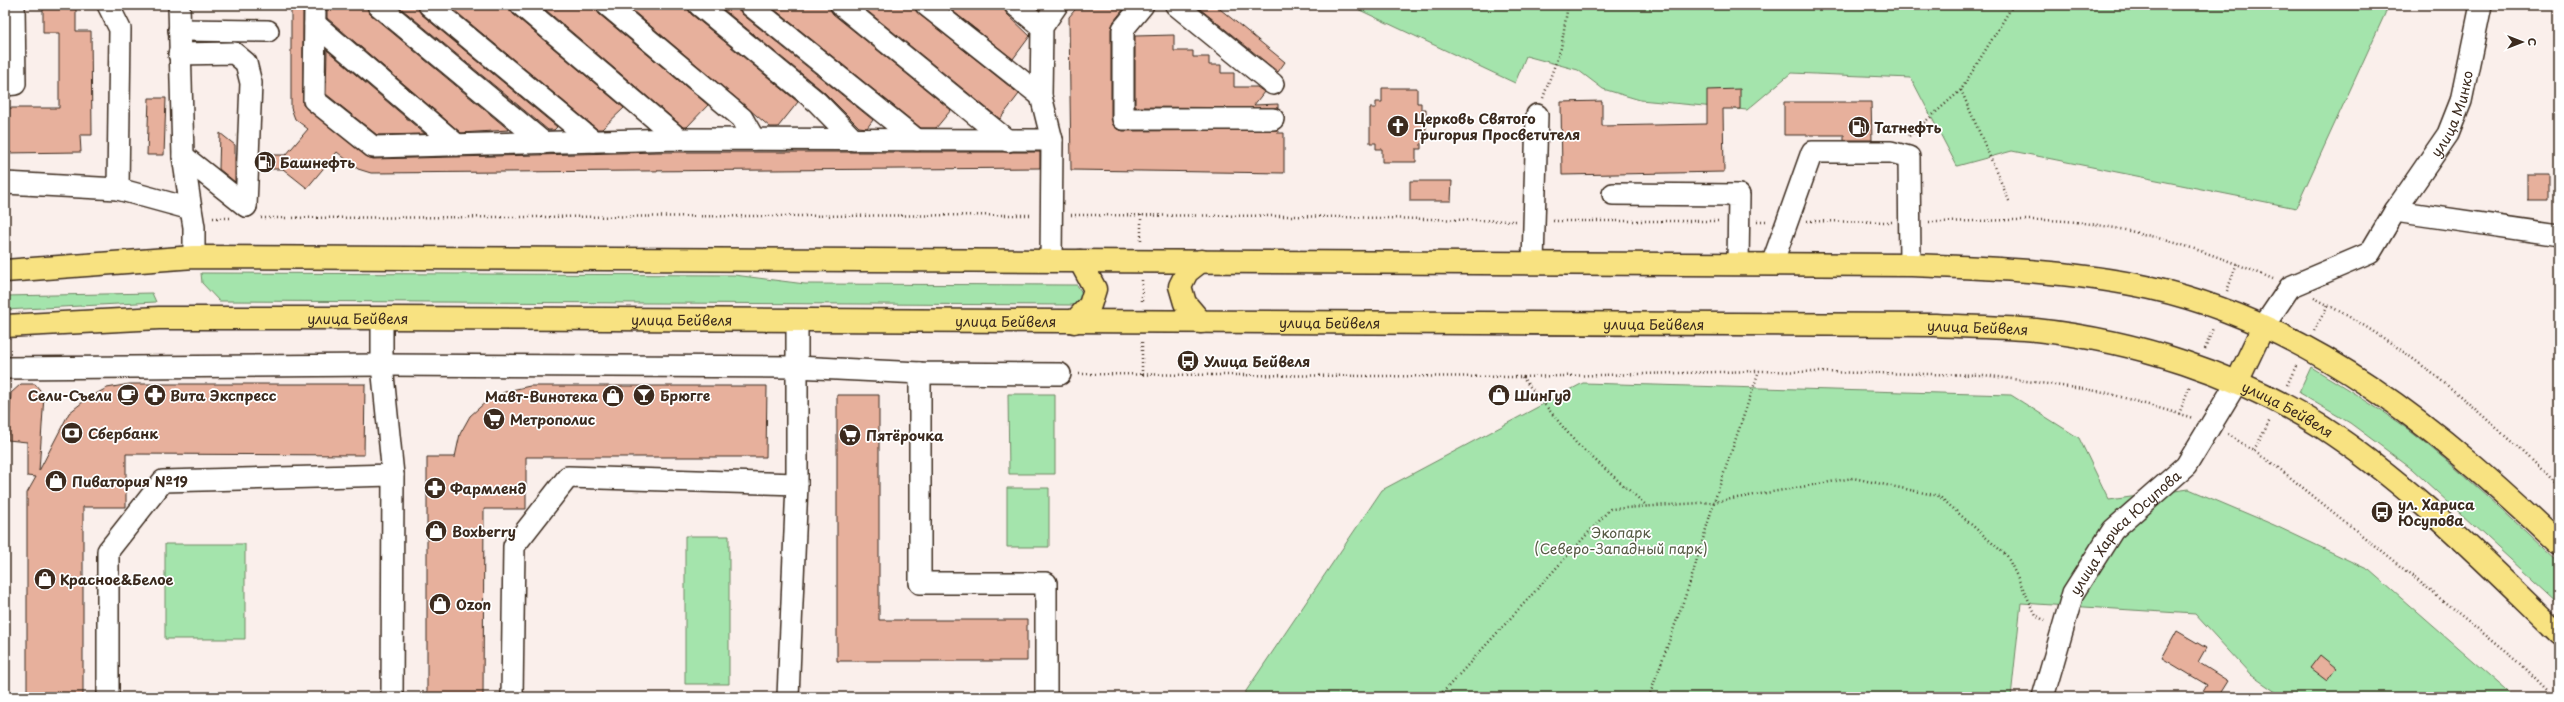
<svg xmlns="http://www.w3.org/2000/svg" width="2564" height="702" viewBox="0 0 2564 702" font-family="'Playpen Sans',sans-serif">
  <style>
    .green { fill: #a4e4ac; stroke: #708765 }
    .building { fill: #e7b09c; stroke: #3b2a1e }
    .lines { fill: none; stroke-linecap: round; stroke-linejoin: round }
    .minor-casing { stroke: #3b2a1e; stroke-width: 24 }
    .major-casing { stroke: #3b2a1e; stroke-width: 25 }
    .path { stroke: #3b2a1e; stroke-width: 2.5; stroke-dasharray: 1 3; stroke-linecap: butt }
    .minor { stroke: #fff; stroke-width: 21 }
    .major { stroke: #f8e281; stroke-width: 22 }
    .labels { text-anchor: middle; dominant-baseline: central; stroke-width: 3.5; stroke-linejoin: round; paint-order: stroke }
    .street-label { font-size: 14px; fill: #3b2a1e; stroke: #fff }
    .poi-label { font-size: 14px; font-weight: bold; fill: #3b2a1e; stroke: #fff; text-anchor: start }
    .park-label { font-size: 14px; fill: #555842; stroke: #fff }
  </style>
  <rect width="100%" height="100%" fill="#faefeb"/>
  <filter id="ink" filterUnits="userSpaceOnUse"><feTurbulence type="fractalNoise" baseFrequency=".025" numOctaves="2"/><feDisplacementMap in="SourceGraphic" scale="8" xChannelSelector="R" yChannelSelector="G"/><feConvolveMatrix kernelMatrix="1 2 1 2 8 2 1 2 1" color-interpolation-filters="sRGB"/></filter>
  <g filter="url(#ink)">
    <path class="green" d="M1349,5H2389L2296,208L2012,151L1957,166L1911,78L1791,73L1747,110L1640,100L1603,89L1578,70L1526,56L1515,83Z
      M201,273L734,275L805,284L1077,285L1084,296L1081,302L1074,305L219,301L202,283Z
      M152,293L156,302L5,310V296Z
      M2311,367C2343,386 2375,406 2406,428C2460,469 2510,517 2559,563V604L2412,469L2350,423L2299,393Z
      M1583,383L2011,395L2079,438L2109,500L2189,489L2274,525L2369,570L2514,697H2283L2251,675L2195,614L2021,603L2011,697H1242L1382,490Z
      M1008,394H1055V474H1009Z
      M1007,488H1049V547H1007Z
      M685,536H729V684H685Z
      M165,544H245V639H165Z"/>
    <path class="building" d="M43,5H76V31H91L92,135H80L81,152L5,153V108H59V33H43Z
      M291,5H303V105L366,156L373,159L658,152H1040V168L371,173L358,169L337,152L307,188L283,169H260V155H286L308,129L295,119L291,108Z
      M327,5H366L370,14L509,130L461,133L327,18Z
      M397,5H417L421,14L557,127L554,130H548Z
      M448,5H509L513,14L624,108L602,129H597Z
      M540,5H595L599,14L708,105L687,127H683Z
      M626,5H687L691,14L798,102L778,127H770Z
      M718,5H738L742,14L873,120L867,128L859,127L825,93Z
      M769,5H829L833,14L951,110L936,128H921Z
      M860,5H914L919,14L1019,94L1000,119Z
      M945,5H1003L1007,14L1030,36L1013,59Z
      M1079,5H1127L1114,21L1111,29V119L1117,129L1123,131L1278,130V133H1284V173L1071,170L1069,17Z
      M1195,5H1215L1285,62L1278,72Z
      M1174,35V51H1193V57H1209V65H1221V73H1234V87H1257L1264,92L1254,105L1278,104V108L1135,107V36Z
      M327,50L425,134L377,135L326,94Z
      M1382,88H1417V103H1421V109H1426V143H1421V149H1416V162H1382V149H1376V143H1370V108H1376V102H1382Z
      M1740,89V109H1723L1724,172L1562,175L1561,102L1602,101V126L1707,124V90Z
      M149,98H166L164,155H147Z
      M1784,102H1871L1872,140H1844V135H1784Z
      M220,133L235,145V182L219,169Z
      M2527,175H2549V200H2527Z
      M1410,181H1452L1451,201H1410Z
      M21,384H35L44,395L39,471L69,413L88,398L107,388L130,384H365L364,455L126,454V507H83V697H27V493L36,477L27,476V442L8,440L11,393Z
      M530,386H767L766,457H526V509H484L483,697H427V457H455L460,434L470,416L488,400L507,391Z
      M837,395H879V620H1027V661H837Z
      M2177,631L2206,648L2198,662L2228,681L2218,697H2200L2207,685L2162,658Z
      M2320,655L2336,668L2327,681L2310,668Z"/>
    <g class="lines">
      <g class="minor-casing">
        <g id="minor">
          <path d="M108,5L120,29L118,189L191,209L194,227V257"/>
          <path d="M179,5L183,156L191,209"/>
          <path d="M315,5L314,100L373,147L679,139L1052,140"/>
          <path d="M378,5L544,143"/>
          <path d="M429,5L593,141"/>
          <path d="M521,5L679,139"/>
          <path d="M607,5L742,118L754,139"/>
          <path d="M699,5L817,102L854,140"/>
          <path d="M750,5L917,140"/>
          <path d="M841,5L1008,141"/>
          <path d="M926,5L1041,96"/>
          <path d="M1015,5L1042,27"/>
          <path d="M1143,5L1123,29V119H1273"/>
          <path d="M1176,5L1273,84"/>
          <path d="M315,24L457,145"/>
          <path d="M179,30L268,31"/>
          <path d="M179,54L234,53L246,63L251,83L246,206"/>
          <path d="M5,85L15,84L14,5"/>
          <path d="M183,156L246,206"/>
          <path d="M5,183L118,189"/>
          <path d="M1613,194L1739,195L1738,264"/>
          <path id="s1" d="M2395,211L2448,134L2461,101L2481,5"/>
          <path d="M1051,261L1052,140L1041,96L1042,27L1057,5"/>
          <path d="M1533,263L1537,115"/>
          <path d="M1772,264L1812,152H1891L1909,157L1910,265"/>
          <path d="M382,318V365L393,475L392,697"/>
          <path d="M2263,327L2290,287L2370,253L2395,211L2559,235"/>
          <path d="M5,368L382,365L796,367L920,373L1060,374"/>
          <path d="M920,373V583H1046V697"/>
          <path d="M108,697V551L163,481L393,475"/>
          <path d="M512,697L514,546L568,477L797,484"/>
          <path d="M788,697L797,484V320"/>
          <path id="s2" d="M2043,697L2073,593L2113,530L2186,466L2237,382"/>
        </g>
      </g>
      <g class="major-casing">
        <g id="major">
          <path d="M1201,261L1187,272L1180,286L1185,303L1201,322"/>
          <path d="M5,271L194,257L1910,265C1990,268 2072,271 2151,288C2314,325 2442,432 2559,544"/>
          <path d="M1074,322L1090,305L1095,289L1080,261"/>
          <path id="s3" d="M5,326L159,318H382L1935,325C1969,327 2003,327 2036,330C2136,341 2237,373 2322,427C2410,484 2484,561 2559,633"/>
          <path d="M2237,382L2263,327"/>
        </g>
      </g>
      <path class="path" d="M1961,90L2010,203
        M1543,98L1561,48L1568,5
        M1909,136L1961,90L2013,5
        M1071,215L1293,216L1516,221
        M1141,215V243
        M213,218H230
        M261,218L1032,215
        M1553,221H1720
        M1757,221H1768
        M1807,221L1892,222
        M1929,222C1974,222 2021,218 2065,221C2136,227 2208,251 2273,279
        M1142,280V303
        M2227,291L2237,263
        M2314,298C2411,346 2482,413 2559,487
        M2314,331L2328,305
        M1142,342V375
        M2205,349L2213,328
        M1079,374L1522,377L1759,371L1984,375L2104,392L2193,418
        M1522,377L1577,444L1647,506
        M2287,385L2297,364
        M2179,414L2190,385
        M2228,434L2276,466L2520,663L2554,697
        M2254,451L2270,420
        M1436,697L1446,689L1610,509L1714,502L1853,478L1939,496L2007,556L2036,615L2045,621
        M1649,697L1690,583L1714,502L1759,371"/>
      <use href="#minor" class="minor"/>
      <use href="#major" class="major"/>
    </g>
  </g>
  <defs>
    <g id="church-disc" transform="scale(1.15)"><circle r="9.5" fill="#3b2a1e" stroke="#fff"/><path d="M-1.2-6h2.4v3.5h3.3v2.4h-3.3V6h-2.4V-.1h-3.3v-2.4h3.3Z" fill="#fff"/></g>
    <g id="fuel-disc" transform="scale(1.15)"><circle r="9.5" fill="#3b2a1e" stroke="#fff"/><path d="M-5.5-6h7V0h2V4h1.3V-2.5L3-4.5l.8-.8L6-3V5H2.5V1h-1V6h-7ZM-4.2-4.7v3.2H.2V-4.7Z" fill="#fff"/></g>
    <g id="bus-disc" transform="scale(1.15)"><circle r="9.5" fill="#3b2a1e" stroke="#fff"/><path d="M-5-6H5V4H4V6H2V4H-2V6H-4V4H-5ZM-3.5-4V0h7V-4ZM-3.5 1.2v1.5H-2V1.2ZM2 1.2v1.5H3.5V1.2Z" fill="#fff"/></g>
    <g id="cafe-disc" transform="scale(1.15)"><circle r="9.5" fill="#3b2a1e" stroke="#fff"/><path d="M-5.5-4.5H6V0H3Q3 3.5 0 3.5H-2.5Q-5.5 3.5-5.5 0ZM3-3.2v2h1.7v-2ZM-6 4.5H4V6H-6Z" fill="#fff"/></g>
    <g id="pharmacy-disc" transform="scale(1.15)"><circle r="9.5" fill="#3b2a1e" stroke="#fff"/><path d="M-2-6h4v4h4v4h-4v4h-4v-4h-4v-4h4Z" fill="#fff"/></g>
    <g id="bar-disc" transform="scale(1.15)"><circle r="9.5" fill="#3b2a1e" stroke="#fff"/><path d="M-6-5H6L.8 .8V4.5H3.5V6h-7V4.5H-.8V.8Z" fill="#fff"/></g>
    <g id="shop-disc" transform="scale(1.15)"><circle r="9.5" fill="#3b2a1e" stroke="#fff"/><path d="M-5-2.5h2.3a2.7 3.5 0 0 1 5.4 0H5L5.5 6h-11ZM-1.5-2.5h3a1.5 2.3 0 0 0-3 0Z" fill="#fff"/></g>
    <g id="supermarket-disc" transform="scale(1.15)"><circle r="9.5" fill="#3b2a1e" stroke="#fff"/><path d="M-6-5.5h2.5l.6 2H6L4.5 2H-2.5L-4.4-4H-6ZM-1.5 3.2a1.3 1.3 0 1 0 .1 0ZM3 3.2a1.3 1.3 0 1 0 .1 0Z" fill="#fff"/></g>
    <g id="bank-disc" transform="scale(1.15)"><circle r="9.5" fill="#3b2a1e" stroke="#fff"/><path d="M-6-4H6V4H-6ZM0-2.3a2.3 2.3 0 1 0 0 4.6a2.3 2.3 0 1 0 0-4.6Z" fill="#fff"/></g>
  </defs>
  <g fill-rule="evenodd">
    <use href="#church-disc" x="1398" y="126"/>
    <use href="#fuel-disc" x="1859" y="127"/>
    <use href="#fuel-disc" x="265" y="162"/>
    <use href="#bus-disc" x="1188" y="361"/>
    <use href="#cafe-disc" x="128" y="395"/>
    <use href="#pharmacy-disc" x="155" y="395"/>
    <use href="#bar-disc" x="644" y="395"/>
    <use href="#shop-disc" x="1499" y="395"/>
    <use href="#shop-disc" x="613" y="396"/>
    <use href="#supermarket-disc" x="494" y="419"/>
    <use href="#bank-disc" x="72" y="433"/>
    <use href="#supermarket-disc" x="850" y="435"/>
    <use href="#shop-disc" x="56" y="481"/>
    <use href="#pharmacy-disc" x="435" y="488"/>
    <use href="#bus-disc" x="2382" y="512"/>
    <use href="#shop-disc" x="436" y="531"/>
    <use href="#shop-disc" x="45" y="579"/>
    <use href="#shop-disc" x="440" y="604"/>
  </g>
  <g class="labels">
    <g class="street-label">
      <text stroke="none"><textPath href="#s1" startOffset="114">улица Минко</textPath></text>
      <text stroke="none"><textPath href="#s3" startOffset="353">улица Бейвеля</textPath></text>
      <text stroke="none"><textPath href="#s3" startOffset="677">улица Бейвеля</textPath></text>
      <text stroke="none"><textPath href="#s3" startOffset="1001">улица Бейвеля</textPath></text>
      <text stroke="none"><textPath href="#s3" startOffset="1325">улица Бейвеля</textPath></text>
      <text stroke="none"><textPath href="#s3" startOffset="1649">улица Бейвеля</textPath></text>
      <text stroke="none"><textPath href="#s3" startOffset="1973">улица Бейвеля</textPath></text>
      <text stroke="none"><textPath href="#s3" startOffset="2297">улица Бейвеля</textPath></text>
      <text stroke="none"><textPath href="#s2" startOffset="189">улица Хариса Юсупова</textPath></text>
    </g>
    <g class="poi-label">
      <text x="1414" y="118">Церковь Святого<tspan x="1414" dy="16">Григория Просветителя</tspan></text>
      <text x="1874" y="127">Татнефть</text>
      <text x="280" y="162">Башнефть</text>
      <text x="1204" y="361">Улица Бейвеля</text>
      <text x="112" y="395" text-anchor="end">Сели-Съели</text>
      <text x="170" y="395">Вита Экспресс</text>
      <text x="660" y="395">Брюгге</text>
      <text x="1514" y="395">ШинГуд</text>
      <text x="598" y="396" text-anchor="end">Мавт-Винотека</text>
      <text x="510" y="419">Метрополис</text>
      <text x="88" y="433">Сбербанк</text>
      <text x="866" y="435">Пятёрочка</text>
      <text x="72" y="481">Пиватория №19</text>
      <text x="450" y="488">Фармленд</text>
      <text x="2398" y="504">ул. Хариса<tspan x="2398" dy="16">Юсупова</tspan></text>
      <text x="452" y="531">Boxberry</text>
      <text x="60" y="579">Красное&amp;Белое</text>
      <text x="456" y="604">Ozon</text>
    </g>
    <g class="park-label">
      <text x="1621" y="532">Экопарк<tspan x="1621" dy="16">(Северо-Западный парк)</tspan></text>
    </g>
  </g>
  <rect width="2564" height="702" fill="none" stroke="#fff" stroke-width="20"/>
  <rect x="10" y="10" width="2544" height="682" fill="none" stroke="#3b2a1e" stroke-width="1.5" filter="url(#ink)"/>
  <g transform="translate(2522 42) rotate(90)" stroke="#ffffff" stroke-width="3" paint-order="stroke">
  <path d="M0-3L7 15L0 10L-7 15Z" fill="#3b2a1e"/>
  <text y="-6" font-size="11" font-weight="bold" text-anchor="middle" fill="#3b2a1e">С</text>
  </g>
</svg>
